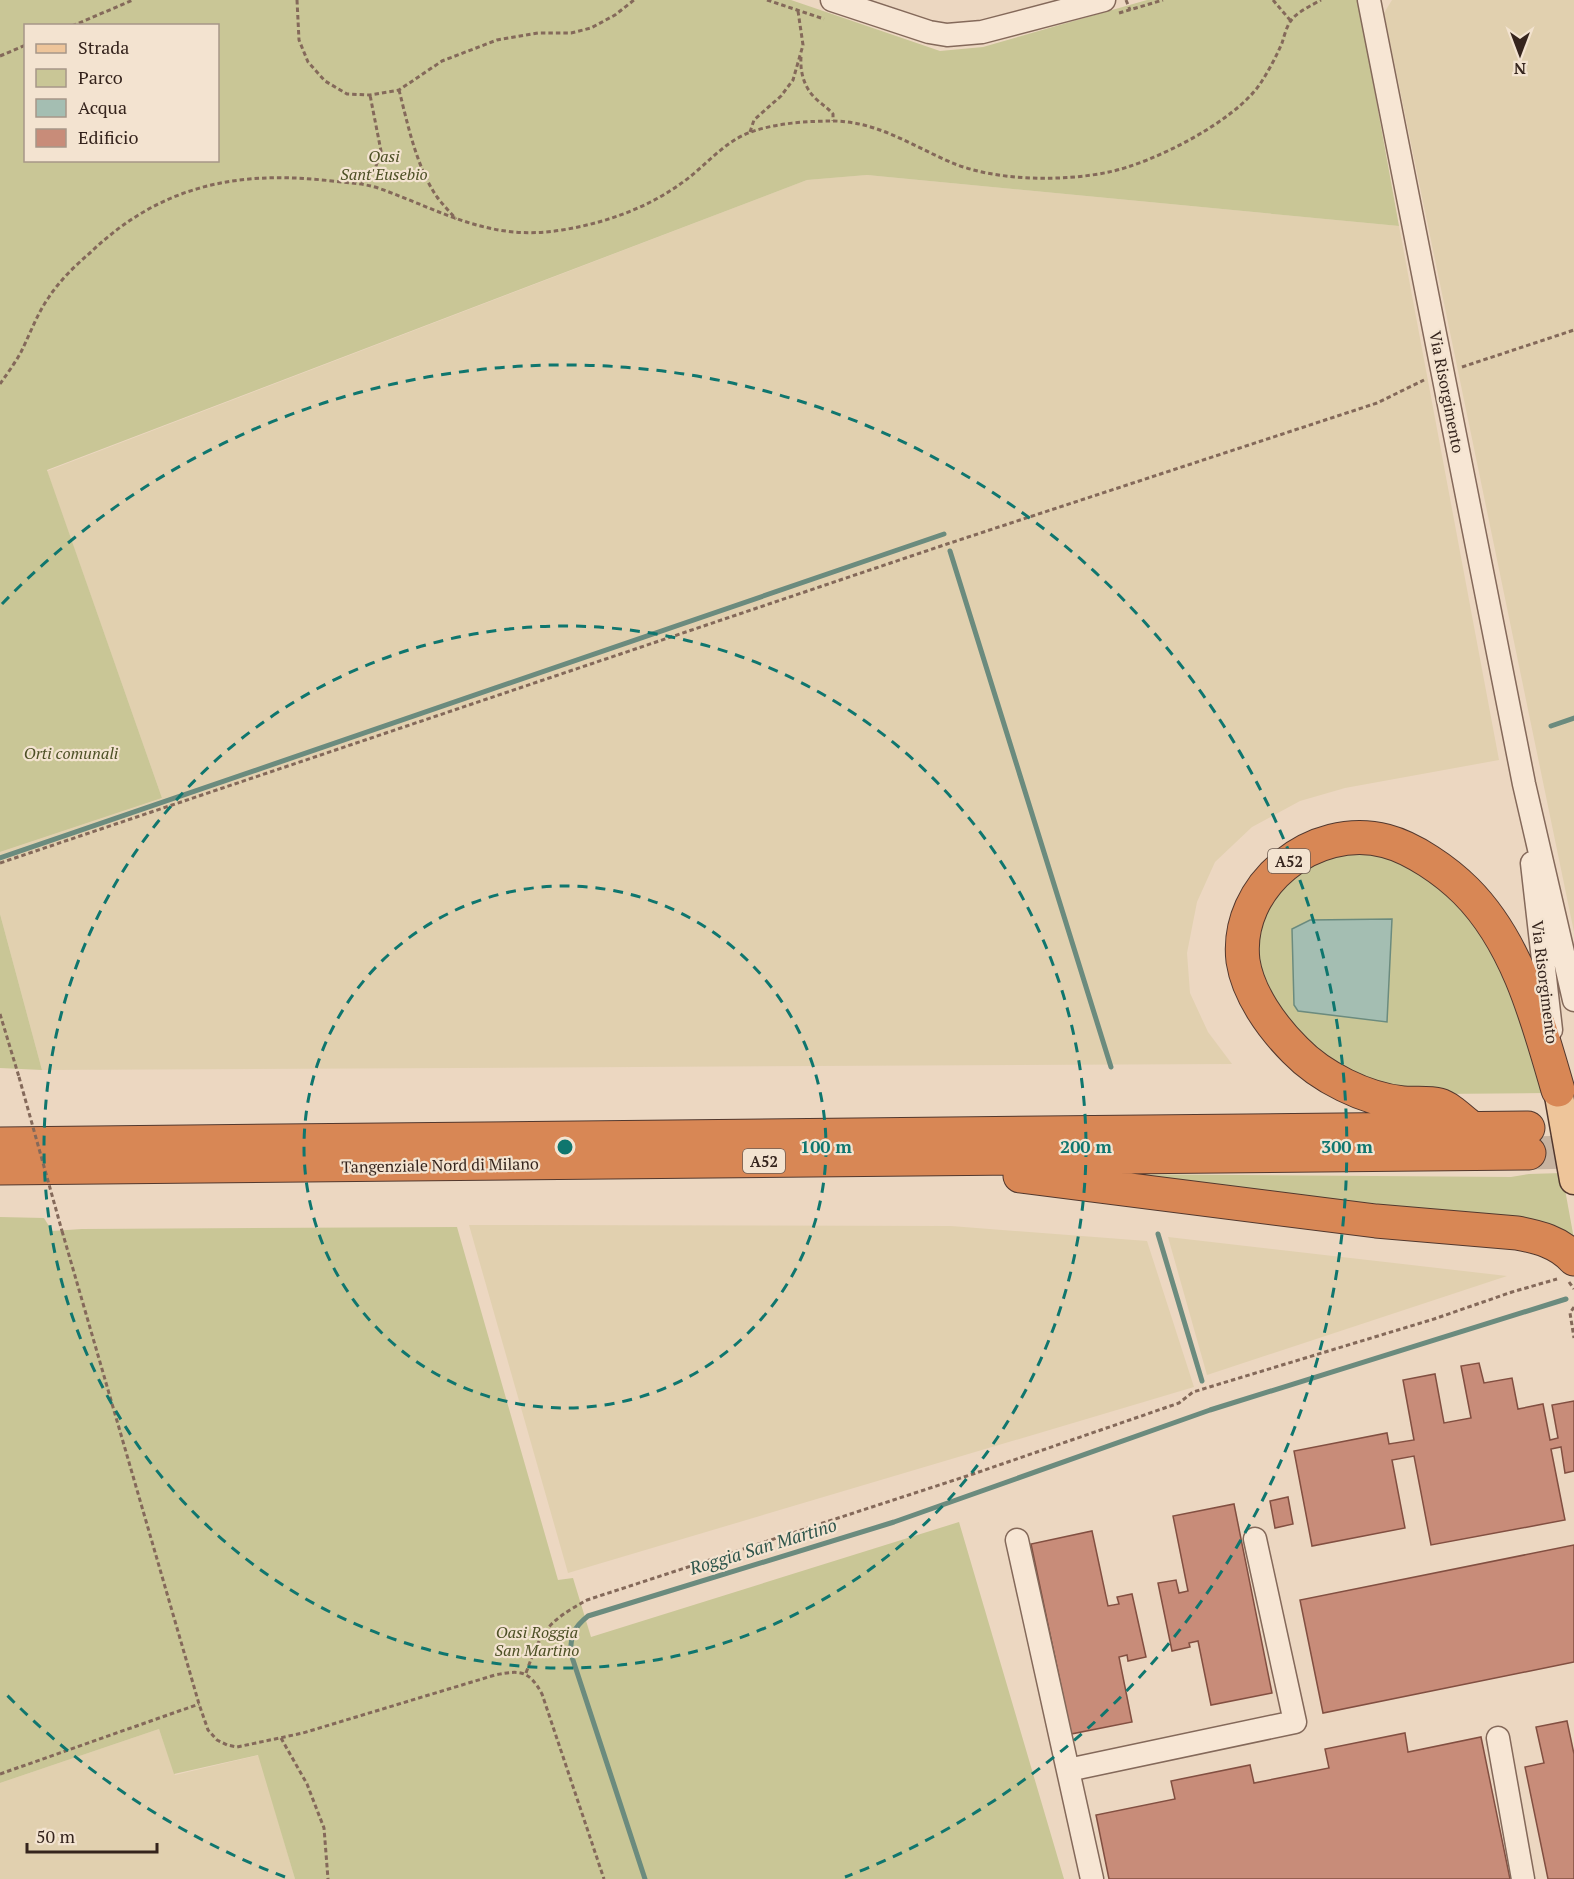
<svg xmlns="http://www.w3.org/2000/svg" width="1574" height="1879" viewBox="0 0 1574 1879" font-family="'PT Serif',serif">
  <style>
    .farmland { fill: #e1d0af }
    .green { fill: #c9c696; fill-rule: evenodd }
    .water { fill: #a4beb2; stroke: #6b8b7e; stroke-width: 1.5 }
    .lines { fill: none; stroke-linecap: round; stroke-linejoin: round }
    .stream { stroke: #6b8b7e; stroke-width: 5 }
    .building { fill: #c88c79; stroke: #824f41; stroke-width: 1.5 }
    .highway-tunnel { stroke: #c7b3a0; stroke-width: 33; stroke-dasharray: 33 16; stroke-linecap: butt }
    .minor-casing { stroke: #84695a; stroke-width: 25 }
    .major-casing { stroke: #52382e; stroke-width: 31 }
    .highway-casing { stroke: #52382e; stroke-width: 35 }
    .path { stroke: #84695a; stroke-width: 3; stroke-dasharray: 4.5 3; stroke-linecap: butt }
    .minor { stroke: #f7e6d4; stroke-width: 22 }
    .major { stroke: #eec59a; stroke-width: 28 }
    .highway { stroke: #d88755; stroke-width: 33 }
    .path-bridge { stroke: #84695a; stroke-width: 3; stroke-dasharray: 4.5 3; stroke-linecap: butt }
    .ring { fill: none; stroke: #0f766e; stroke-width: 3; stroke-dasharray: 10 8 }
    .labels { text-anchor: middle; dominant-baseline: central; stroke-width: 4.5; stroke-linejoin: round; paint-order: stroke }
    .shield { fill: #f3e3d0; stroke: #6e5d53; stroke-width: 1.5 }
    .shield-label { font-size: 15px; font-weight: bold; fill: #35241d }
    .park-label { font-size: 16px; font-style: italic; fill: #4d5025; stroke: #f3e3d0 }
    .street-label { font-size: 16px; fill: #35241d; stroke: #f3e3d0 }
    .water-label { font-size: 18px; font-style: italic; fill: #2d544a; stroke: #f3e3d0 }
    .centre { fill: #0f766e; stroke: #f3e3d0; stroke-width: 3 }
    .ring-label { font-size: 18px; text-anchor: middle; font-weight: bold; fill: #0f766e; stroke: #f3e3d0; stroke-width: 4.5; stroke-linejoin: round; paint-order: stroke }
  </style>
  <rect width="100%" height="100%" fill="#ecd7c1"/>
  <path class="farmland" d="M1392,0H1574V932L1384,13Z
    M867,175L1399,226L1499,760L1345,788L1300,801L1252,827L1215,862L1197,902L1187,953L1190,993L1208,1032L1232,1064L42,1070L0,914V852L162,798L47,471L807,180Z
    M469,1225L951,1226L1147,1241L1194,1387L568,1573Z
    M1168,1237L1507,1276L1207,1375Z
    M159,1729L175,1775L259,1755L295,1879H0V1783Z"/>
  <path class="green" d="M0,0H791L940,51L983,47L1147,0H1358L1399,226L867,175L807,180L47,470L162,798L0,852ZM26,26H218V160H26Z
    M1343,846L1413,861L1492,938L1548,1093L1435,1094L1350,1076L1288,1029L1251,953L1278,878Z
    M0,914L42,1070L0,1068Z
    M1562,1173L1574,1239L1107,1174L1511,1177L1529,1174Z
    M0,1217L44,1218L52,1231L82,1229L457,1227L558,1580L573,1578L591,1637L959,1522L1064,1879H295L258,1755L174,1774L159,1729L0,1783Z"/>
  <path class="water" d="M1392,919L1387,1022L1298,1011L1294,1005L1292,929L1310,920Z"/>
  <g class="lines">
    <path class="stream" d="M950,551L1111,1067
      M1551,726L1574,718
      M0,858L944,534
      M1158,1234L1202,1381
      M645,1879L571,1654C570,1636 574,1627 588,1616L894,1522L1210,1410L1566,1299"/>
  </g>
  <path class="building" d="M1479,1363L1484,1383L1512,1378L1518,1409L1543,1404L1550,1440L1558,1438L1552,1405L1574,1401V1471L1565,1473L1561,1447L1551,1449L1565,1520L1431,1545L1414,1456L1392,1460L1405,1528L1312,1546L1294,1451L1387,1433L1389,1444L1414,1440L1403,1380L1435,1374L1444,1423L1471,1418L1461,1366Z
    M1288,1497L1293,1524L1275,1528L1270,1501Z
    M1234,1504L1272,1693L1211,1705L1198,1641L1189,1643L1190,1647L1172,1651L1158,1583L1176,1580L1179,1593L1188,1591L1173,1516Z
    M1092,1531L1108,1606L1119,1604L1117,1597L1132,1594L1146,1657L1128,1661L1127,1655L1119,1657L1132,1722L1071,1734L1031,1544Z
    M1574,1545V1662L1323,1713L1300,1600Z
    M1567,1721L1574,1754V1879H1548L1525,1767L1544,1763L1536,1727Z
    M1405,1733L1408,1752L1481,1737L1510,1879H1109L1096,1815L1175,1799L1171,1781L1250,1765L1254,1783L1329,1768L1325,1749Z"/>
  <g class="lines">
    <path class="highway-tunnel" d="M1529,1153L1574,1152"/>
    <g class="minor-casing">
      <path id="minor" d="M832,0L929,32L947,35L982,32L1104,0
        M1369,0L1524,784L1574,1000
        M1532,863L1551,1030
        M1017,1540L1092,1879
        M1498,1738L1523,1879
        M1068,1770L1295,1722L1255,1539"/>
    </g>
    <g class="major-casing">
      <path id="major" d="M1558,1090L1574,1180"/>
    </g>
    <g class="highway-casing">
      <path id="highway" d="M1472,1128C1463,1122 1450,1108 1439,1105C1428,1102 1414,1104 1403,1103C1365,1099 1321,1077 1295,1050C1272,1027 1248,994 1243,961C1234,885 1314,822 1386,841C1413,848 1446,871 1466,891C1518,943 1538,1021 1558,1090
        M0,1144L1528,1128
        M0,1168L1529,1153
        M1020,1176L1376,1221L1517,1233C1538,1237 1559,1242 1574,1259"/>
    </g>
    <path class="path" d="M297,0L299,40L308,62L325,81L347,94L370,95L399,90L442,61L497,40L538,33H571L591,28L615,15L634,0
      M767,0L824,19
      M1126,0L1130,10
      M1273,0L1290,20
      M1119,13L1163,0
      M72,26L133,0
      M0,56L26,45
      M801,57C800,72 804,87 815,98C821,104 827,107 833,114V121
      M399,90C408,125 416,166 437,197C443,205 450,212 456,219
      M750,132L754,120L781,96L793,80L803,45L798,11
      M361,182L374,172L381,151L370,95
      M1462,367L1574,330
      M0,384C7,374 15,363 21,352C30,334 37,314 49,297C60,280 76,265 91,252C161,185 238,170 332,181C349,183 362,183 378,188C443,211 489,242 562,230C605,223 648,208 683,182C706,166 723,142 751,132C776,123 808,121 834,121C878,122 911,145 950,162C994,181 1062,182 1109,172C1153,163 1234,122 1260,84C1268,72 1276,57 1282,43C1284,37 1286,28 1290,22C1295,13 1312,5 1321,0
      M0,863L947,544L1377,403L1424,380
      M0,1014L19,1077
      M62,1231L199,1704L208,1730L217,1740L227,1745L237,1747L303,1733L495,1675C520,1670 529,1670 542,1694L604,1879
      M1569,1282L1574,1289
      M1574,1307L1570,1313L1574,1338
      M526,1673C541,1631 547,1622 587,1600L973,1474L1179,1403L1193,1392L1434,1319L1512,1292L1557,1279
      M281,1738L307,1784L324,1828L328,1879
      M0,1774L199,1704"/>
    <use href="#minor" class="minor"/>
    <use href="#major" class="major"/>
    <use href="#highway" class="highway"/>
    <path class="path-bridge" d="M19,1077L62,1231"/>
  </g>
  <g class="ring">
    <circle cx="565" cy="1147" r="261"/>
    <circle cx="565" cy="1147" r="521"/>
    <path d="M285 1877A782 782 0 0 1 2 1690M2 604A782 782 0 1 1 845 1877"/>
  </g>
  <g class="labels">
    <g class="shield">
      <rect x="1268" y="849" width="42" height="24" rx="4.5"/>
      <rect x="743" y="1149" width="42" height="24" rx="4.5"/>
    </g>
    <g class="shield-label">
      <text x="1289" y="861">A52</text>
      <text x="764" y="1161">A52</text>
    </g>
    <g class="park-label">
      <text x="384" y="156">Oasi<tspan x="384" dy="18">Sant'Eusebio</tspan></text>
      <text x="71" y="753">Orti comunali</text>
      <text x="537" y="1632">Oasi Roggia<tspan x="537" dy="18">San Martino</tspan></text>
    </g>
    <g class="street-label">
      <text transform="translate(1447 392) rotate(79)">Via Risorgimento</text>
      <text transform="translate(1545 982) rotate(83)">Via Risorgimento</text>
      <text transform="translate(440 1165) rotate(-1)">Tangenziale Nord di Milano</text>
    </g>
    <g class="water-label">
      <text transform="translate(763 1546) rotate(-17)">Roggia San Martino</text>
    </g>
  </g>
  <circle cx="565" cy="1147" r="9" class="centre"/>
  <g class="ring-label">
    <text x="826" y="1153">100 m</text>
    <text x="1086" y="1153">200 m</text>
    <text x="1347" y="1153">300 m</text>
  </g>
  <rect x="24" y="24" width="195" height="138" fill="#f3e3d0" stroke="#a79788" stroke-width="1.5"/>
  <rect x="36" y="44" width="30" height="9" fill="#eec59a" stroke="#a79788" stroke-width="1.5"/>
  <text x="78" y="54" font-size="18" fill="#35241d">Strada</text>
  <rect x="36" y="69" width="30" height="18" fill="#c9c696" stroke="#a79788" stroke-width="1.5"/>
  <text x="78" y="84" font-size="18" fill="#35241d">Parco</text>
  <rect x="36" y="99" width="30" height="18" fill="#a4beb2" stroke="#a79788" stroke-width="1.5"/>
  <text x="78" y="114" font-size="18" fill="#35241d">Acqua</text>
  <rect x="36" y="129" width="30" height="18" fill="#c88c79" stroke="#a79788" stroke-width="1.5"/>
  <text x="78" y="144" font-size="18" fill="#35241d">Edificio</text>
  <g transform="translate(1520 54) rotate(180)" stroke="#f3e3d0" stroke-width="4.5" paint-order="stroke">
  <path d="M0-4.5L10 22L0 15L-10 22Z" fill="#35241d"/>
  <text y="-9" font-size="16" font-weight="bold" text-anchor="middle" fill="#35241d">N</text>
  </g>
  <path d="M27 1843v9h130v-9" fill="none" stroke="#35241d" stroke-width="3"/>
  <text x="36" y="1843" font-size="18" fill="#35241d" stroke="#f3e3d0" stroke-width="4.5" paint-order="stroke">50 m</text>
</svg>
